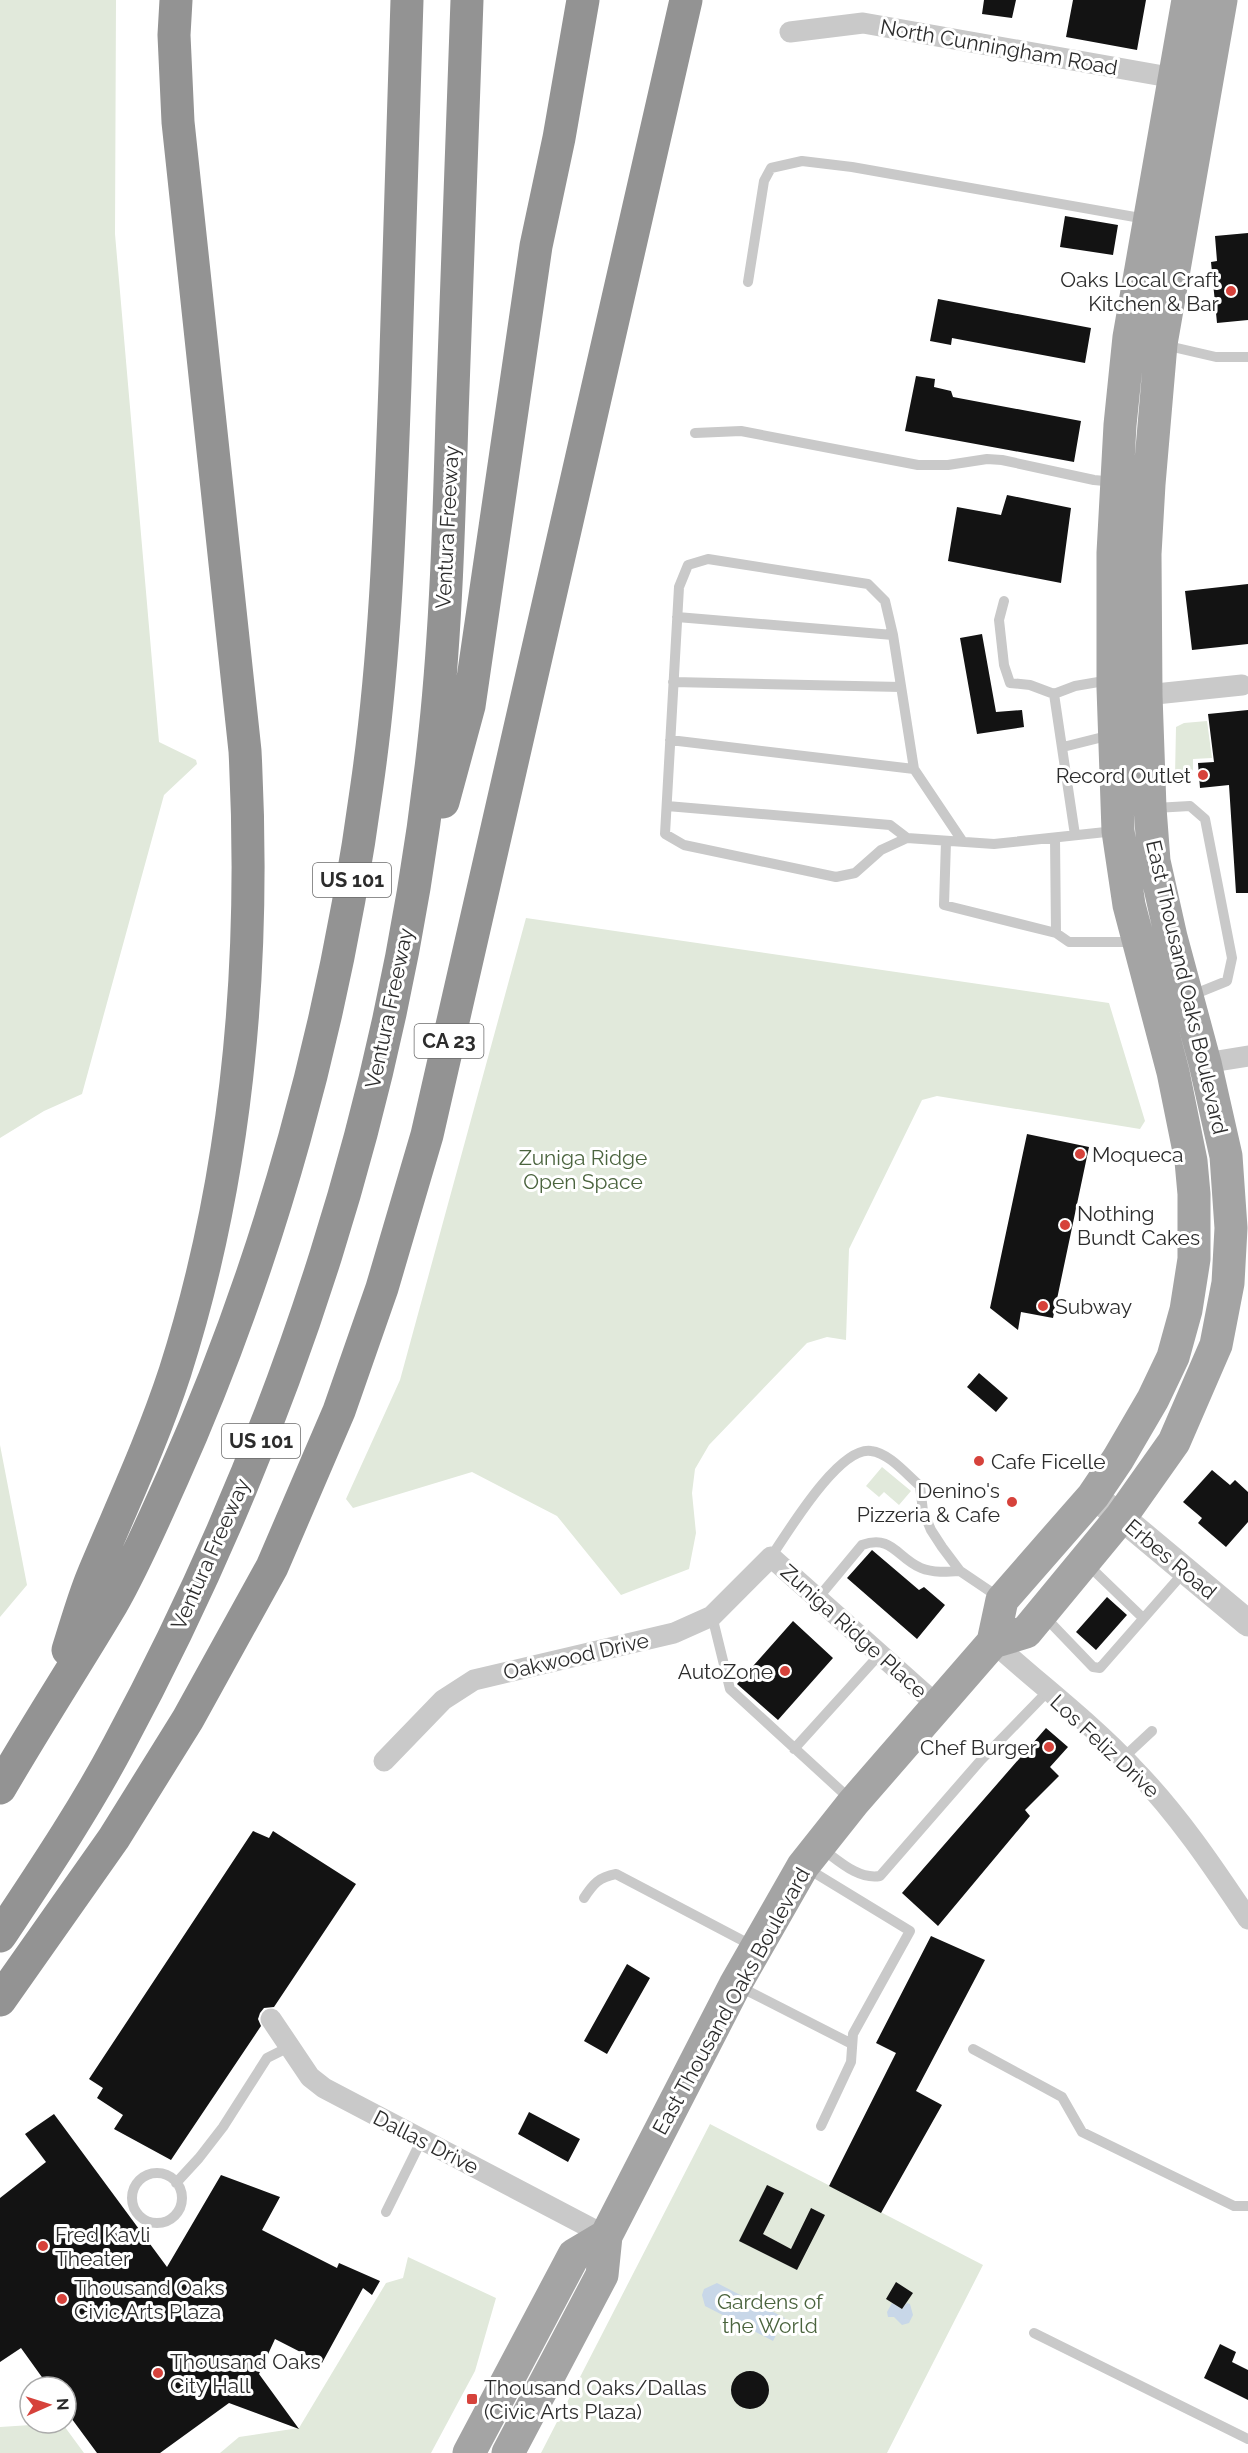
<svg xmlns="http://www.w3.org/2000/svg" width="1248" height="2453" viewBox="0 0 1248 2453" font-family="Raleway,sans-serif">
  <style>
    .green { fill: #e1e9db }
    .water { fill: #c8d7e8 }
    .building { fill: #131313 }
    .lines { fill: none; stroke-linecap: round; stroke-linejoin: round }
    .service { stroke: #c9c9c9; stroke-width: 10 }
    .minor { stroke: #c9c9c9; stroke-width: 21 }
    .tertiary { stroke: #c9c9c9; stroke-width: 27 }
    .primary { stroke: #a4a4a4; stroke-width: 33 }
    .motorway { stroke: #939393; stroke-width: 33 }
    .poi-dot { fill: #d6423b; stroke: #fff; stroke-width: 2 }
    .labels { text-anchor: middle; dominant-baseline: central; stroke-width: 6; stroke-linejoin: round; paint-order: stroke }
    .shield { fill: #fff; stroke: #6b6b6b; stroke-width: 1.5 }
    .shield-label { font-size: 20px; font-weight: bold; fill: #2c2c2c }
    .street-label { font-size: 21px; fill: #2c2c2c; stroke: #fff }
    .poi-label { font-size: 21px; fill: #2c2c2c; stroke: #fff; text-anchor: start }
    .park-label { font-size: 21px; fill: #4b643e; stroke: #fff }
  </style>
  <rect width="100%" height="100%" fill="#fff"/>
  <path class="green" d="M0,0H116L115,234L159,742L196,760L197,764L164,795L82,1094L44,1111L0,1138Z
    M1207,721L1212,758L1193,759V775L1175,776L1176,727L1184,723Z
    M526,918L1109,1003L1145,1121L1140,1129L937,1096L922,1100L849,1249L846,1340L827,1337L807,1343L709,1445L695,1469L692,1493L696,1533L689,1569L621,1595L557,1516L472,1472L353,1508L346,1499L400,1380Z
    M0,1445L27,1585L0,1617Z
    M882,1467L911,1491L899,1505L884,1492L879,1497L866,1486Z
    M710,2124L983,2265L887,2453H541Z
    M408,2257L496,2298L475,2371L431,2453H220L239,2437L299,2428L386,2283L403,2278Z
    M62,2423L84,2453H0V2427Z"/>
  <path class="water" d="M717,2283L785,2318L773,2341L705,2306L702,2295L704,2289Z
    M892,2303L902,2309L907,2303L910,2304L913,2315L909,2323L902,2325L894,2317H888L887,2312Z"/>
  <path class="building" d="M984,0H1016L1012,18L982,14Z
    M1073,0H1146L1137,50L1066,37Z
    M1065,216L1118,225L1113,255L1060,247Z
    M1248,233V320L1217,323L1211,262L1217,261L1215,236Z
    M938,299L1091,328L1085,363L952,338L951,345L930,341Z
    M916,376L935,379L934,387L951,391L953,397L1081,421L1074,462L905,431Z
    M1007,495L1071,508L1061,583L948,561L957,507L1001,515Z
    M1248,584V644L1192,650L1185,591Z
    M982,634L996,712L1022,710L1024,727L977,734L960,638Z
    M1248,710V893H1236L1229,785L1200,788L1198,763L1214,762L1208,714Z
    M1027,1134L1089,1147L1053,1318L1021,1312L1018,1330L990,1308Z
    M979,1373L1008,1398L996,1412L967,1387Z
    M1212,1470L1230,1485L1235,1480L1248,1492V1522L1226,1547L1198,1523L1202,1518L1183,1502Z
    M872,1550L919,1590L924,1587L945,1605L917,1639L847,1578Z
    M1107,1597L1127,1615L1096,1650L1076,1632Z
    M793,1621L833,1658L778,1720L737,1684Z
    M1046,1728L1068,1747L1050,1767L1059,1776L1025,1810L1030,1816L938,1926L902,1893Z
    M253,1831L269,1838L273,1831L356,1884L274,2007L264,2008L260,2013L258,2019L261,2026L171,2160L114,2129L123,2115L97,2098L103,2088L89,2079Z
    M931,1936L985,1960L916,2091L942,2105L881,2213L829,2186L896,2053L876,2043Z
    M627,1964L650,1978L607,2054L584,2041Z
    M529,2112L580,2139L568,2162L518,2134Z
    M54,2114L167,2267L221,2175L280,2197L262,2230L337,2268L339,2263L380,2281L372,2295L363,2288L322,2363L275,2339L259,2374L299,2429L229,2403L160,2453H97L66,2411V2387H49L21,2348L0,2362V2198L46,2162L25,2134Z
    M767,2185L784,2193L763,2234L791,2249L811,2208L825,2215L797,2270L739,2241Z
    M896,2282L913,2293L902,2309L886,2299Z
    M1220,2344L1236,2352L1232,2362L1248,2370V2400L1204,2378Z
    M731 2390a19 19 0 1 1 38 0a19 19 0 1 1-38 0Z"/>
  <g class="lines">
    <path class="service" d="M748,282L764,181L771,168L802,161L852,167L1146,219
      M1164,345L1216,357H1248
      M695,433L741,431L918,465H948L987,459L1002,460L1094,480L1115,482
      M1004,601L999,620L1004,665L1010,683L1030,685L1054,694
      M677,617L893,635
      M673,682L901,687
      M670,740L914,769
      M1063,747L1111,735
      M667,806L890,825L907,838
      M1155,808L1190,806L1205,819L1232,958L1227,981L1190,996
      M1075,835L1054,694L1075,686L1110,680
      M1055,838L1056,933
      M946,841L944,905L1056,933L1069,942H1134
      M963,842L914,769L893,635L885,601L868,584L708,559L688,565L679,587L665,834L684,845L836,877L855,873L881,850L907,838L994,844L1115,831
      M771,1557C788,1532 839,1446 871,1451C889,1453 906,1474 920,1486L923,1511L931,1530L942,1547L960,1571L1000,1598
      M1087,1564L1143,1618
      M818,1598L862,1545C892,1534 897,1558 921,1568C933,1573 947,1572 960,1571
      M712,1616L730,1689L851,1800
      M1044,1616L1093,1667L1100,1668L1185,1571
      M794,1749L880,1654
      M1123,1758L1152,1731
      M821,1848C838,1860 858,1880 880,1876L981,1760L1048,1691
      M805,1867L910,1931L853,2034L851,2062L821,2126
      M584,1898C593,1884 599,1877 616,1874L753,1946
      M738,1986L852,2044
      M973,2049L1062,2097L1082,2132L1234,2206H1248
      M132 2198a25 25 0 1 1 50 0a25 25 0 1 1-50 0Z
      M176,2183L199,2158L223,2127L267,2058L289,2047
      M386,2212L422,2139
      M1034,2333L1248,2439"/>
    <path class="minor" d="M790,32L863,23L1186,80
      M1146,695L1242,685
      M1205,1063L1248,1056
      M993,1642C1039,1684 1090,1722 1132,1767C1177,1813 1212,1865 1248,1919
      M384,1761L443,1700L474,1680L674,1633L712,1616L771,1557L937,1705
      M271,2019L310,2077L324,2088L606,2236"/>
    <path class="tertiary" d="M1093,1496L1121,1517L1248,1623"/>
    <path class="primary" d="M993,1642L1026,1632L1121,1517L1174,1442L1216,1345L1228,1283L1231,1228L1226,1156L1205,1063L1171,937L1154,861L1150,808L1146,695L1145,554L1149,484L1161,344L1221,0
      M469,2453L574,2255L606,2236
      M508,2453L602,2275L606,2236L735,1985L803,1866L853,1803L993,1642L1002,1600L1093,1496L1118,1459L1153,1399L1173,1357L1186,1310L1194,1259V1194L1191,1161L1173,1072L1129,905L1118,831L1113,688V553L1120,425L1129,337L1188,0"/>
    <path class="motorway" d="M443,802L469,706L536,246L559,138L583,0
      M68,1650C76,1625 83,1599 93,1575C121,1508 152,1442 175,1372C239,1171 256,960 245,751L178,122L174,35L176,0
      M0,1788C36,1726 75,1666 112,1604C135,1564 154,1519 173,1477C270,1260 335,1022 367,785C386,652 390,518 395,384C399,256 403,128 407,0
      M0,1936C41,1874 83,1812 118,1746C287,1432 398,1088 435,732C446,628 449,522 452,417C457,278 462,139 467,0
      M0,2000L114,1838L188,1719L272,1567L339,1411L382,1288L427,1135L686,0"/>
  </g>
  <g class="poi-dot">
    <circle cx="1231" cy="291" r="6"/>
    <circle cx="1203" cy="775" r="6"/>
    <circle cx="1080" cy="1154" r="6"/>
    <circle cx="1065" cy="1225" r="6"/>
    <circle cx="1043" cy="1306" r="6"/>
    <circle cx="979" cy="1461" r="6"/>
    <circle cx="1012" cy="1502" r="6"/>
    <circle cx="785" cy="1671" r="6"/>
    <circle cx="1049" cy="1747" r="6"/>
    <circle cx="43" cy="2246" r="6"/>
    <circle cx="62" cy="2299" r="6"/>
    <circle cx="158" cy="2373" r="6"/>
    <rect x="466" y="2393" width="12" height="12" rx="3"/>
  </g>
  <g class="labels">
    <g class="shield">
      <rect x="313" y="863" width="78" height="34" rx="4.5"/>
      <rect x="414.5" y="1024" width="69" height="34" rx="4.5"/>
      <rect x="222" y="1424" width="78" height="34" rx="4.5"/>
    </g>
    <g class="shield-label">
      <text x="352" y="880">US 101</text>
      <text x="449" y="1041">CA 23</text>
      <text x="261" y="1441">US 101</text>
    </g>
    <g class="street-label">
      <text transform="translate(999 47) rotate(10)">North Cunningham Road</text>
      <text transform="translate(447 527) rotate(-87)">Ventura Freeway</text>
      <text transform="translate(1187 987) rotate(77)">East Thousand Oaks Boulevard</text>
      <text transform="translate(389 1008) rotate(-78)">Ventura Freeway</text>
      <text transform="translate(210 1554) rotate(-66)">Ventura Freeway</text>
      <text transform="translate(1171 1559) rotate(40)">Erbes Road</text>
      <text transform="translate(854 1631) rotate(42)">Zuniga Ridge Place</text>
      <text transform="translate(576 1656) rotate(-13)">Oakwood Drive</text>
      <text transform="translate(1105 1746) rotate(43)">Los Feliz Drive</text>
      <text transform="translate(731 2001) rotate(-61)">East Thousand Oaks Boulevard</text>
      <text transform="translate(426 2142) rotate(27)">Dallas Drive</text>
    </g>
    <g class="poi-label">
      <text x="1219" y="279" text-anchor="end">Oaks Local Craft<tspan x="1219" dy="24">Kitchen &amp; Bar</tspan></text>
      <text x="1191" y="775" text-anchor="end">Record Outlet</text>
      <text x="1092" y="1154">Moqueca</text>
      <text x="1077" y="1213">Nothing<tspan x="1077" dy="24">Bundt Cakes</tspan></text>
      <text x="1055" y="1306">Subway</text>
      <text x="991" y="1461">Cafe Ficelle</text>
      <text x="1000" y="1490" text-anchor="end">Denino's<tspan x="1000" dy="24">Pizzeria &amp; Cafe</tspan></text>
      <text x="773" y="1671" text-anchor="end">AutoZone</text>
      <text x="1037" y="1747" text-anchor="end">Chef Burger</text>
      <text x="55" y="2234">Fred Kavli<tspan x="55" dy="24">Theater</tspan></text>
      <text x="74" y="2287">Thousand Oaks<tspan x="74" dy="24">Civic Arts Plaza</tspan></text>
      <text x="170" y="2361">Thousand Oaks<tspan x="170" dy="24">City Hall</tspan></text>
      <text x="484" y="2387">Thousand Oaks/Dallas<tspan x="484" dy="24">(Civic Arts Plaza)</tspan></text>
    </g>
    <g class="park-label">
      <text x="583" y="1157">Zuniga Ridge<tspan x="583" dy="24">Open Space</tspan></text>
      <text x="770" y="2301">Gardens of<tspan x="770" dy="24">the World</tspan></text>
    </g>
  </g>
  <g transform="translate(48 2405) rotate(87)"><circle r="28" fill="#ffffff" stroke="#ababab" stroke-width="1.5"/>
  <path d="M0-4.5L10 22L0 15L-10 22Z" fill="#d6423b"/>
  <text y="-9" font-size="16" font-weight="bold" text-anchor="middle" fill="#2c2c2c">N</text>
  </g>
</svg>
